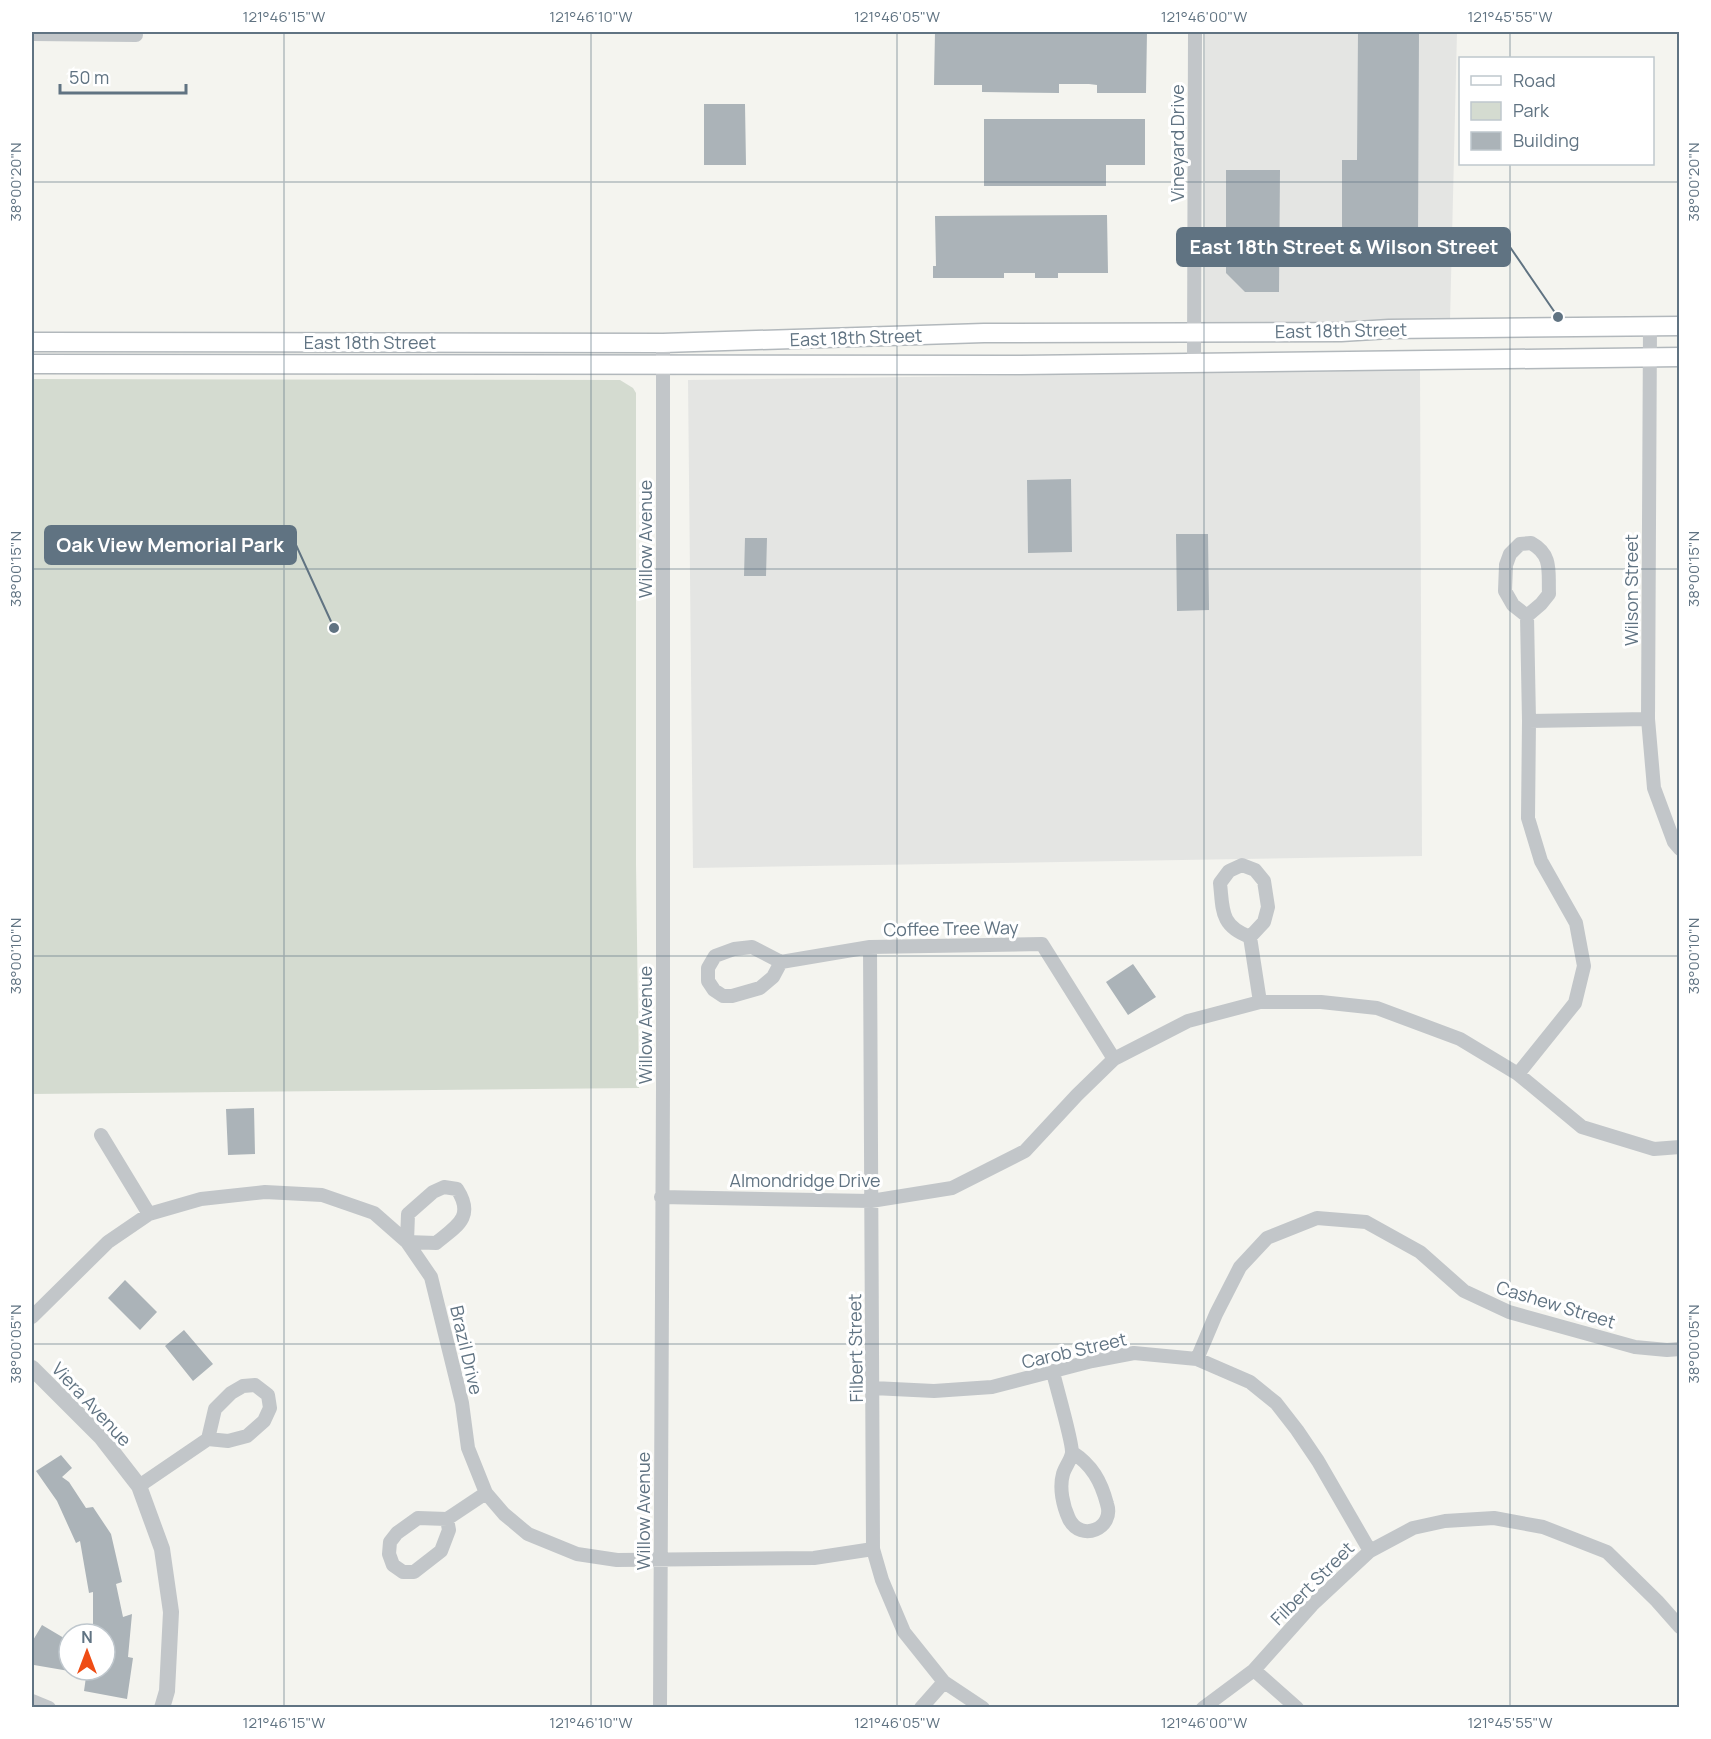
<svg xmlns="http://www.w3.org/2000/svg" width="1711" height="1739" viewBox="0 0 1711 1739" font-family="Manrope,sans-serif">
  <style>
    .built { fill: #e4e5e3 }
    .green { fill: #d4dbd0 }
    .building { fill: #abb3b8 }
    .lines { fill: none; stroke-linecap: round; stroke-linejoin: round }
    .secondary-casing { stroke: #b2b8bc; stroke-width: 21 }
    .minor { stroke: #c2c6c9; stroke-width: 14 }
    .tertiary { stroke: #c2c6c9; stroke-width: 16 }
    .secondary { stroke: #fff; stroke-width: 18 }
    .ticks { fill: none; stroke: #607382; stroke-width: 1.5; stroke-opacity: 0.45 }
    .labels { text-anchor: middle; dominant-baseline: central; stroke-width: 6; stroke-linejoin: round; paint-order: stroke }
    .street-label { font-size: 18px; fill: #607382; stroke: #fff }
    .leader { fill: none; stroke: #607382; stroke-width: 2 }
    .callout-dot { fill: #607382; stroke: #fff; stroke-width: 2 }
    .callout { fill: #607382; stroke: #607382; stroke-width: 2 }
    .callout-label { font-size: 20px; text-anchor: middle; font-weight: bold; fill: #fff }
    .neatline { fill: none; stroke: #607382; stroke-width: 2 }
    .ticks-label { font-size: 15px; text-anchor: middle; fill: #607382 }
  </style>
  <rect width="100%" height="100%" fill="#f4f4ef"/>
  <path class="built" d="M1205,32H1457L1450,321L1205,325Z
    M1420,370L1422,856L693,868L688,380Z"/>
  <path class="green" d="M32,379L620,380L633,388L636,393V864L639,1088L32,1094Z"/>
  <path class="building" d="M935,32H1147L1146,93H1097V85L1089,84H1059V93L982,92V85H934Z
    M1358,32H1419L1418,237L1342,236V160H1357Z
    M704,104H745L746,165H704Z
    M984,119H1145V165H1106V186H984Z
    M1226,170H1280L1279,292H1245L1226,273Z
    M1107,215L1108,273H1058V278H1035V273H1004V278H933V266H936L935,216Z
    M1071,479L1072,552L1028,553L1027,480Z
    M1176,534H1208L1209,610L1177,611Z
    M745,538H767L766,576H744Z
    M1133,964L1156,997L1128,1015L1106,982Z
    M254,1108L255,1154L228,1155L226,1109Z
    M125,1280L157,1312L140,1330L108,1298Z
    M184,1330L213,1364L193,1381L165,1346Z
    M61,1455L72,1468L62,1477L69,1482L86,1508L93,1507L111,1534L122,1582L116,1584L123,1617L132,1614L128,1657L133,1658L127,1699L84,1691L87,1670H105V1634H93V1592L89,1593L80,1541L76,1543L57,1501L36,1471Z
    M42,1625L69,1641V1671L34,1665L32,1660V1642Z"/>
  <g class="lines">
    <g class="secondary-casing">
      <path id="secondary" d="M32,342L663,343L984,333L1341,332L1389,329L1680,326
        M32,364L1020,365L1680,357"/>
    </g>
    <path class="minor" d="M32,34L136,35
      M1650,326L1648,719L1654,788L1674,842L1680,849
      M1194,362L1195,32
      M1531,543C1553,555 1548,572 1549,594L1541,604L1527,616L1513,605L1505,591L1506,565L1510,554L1520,544Z
      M1529,721L1648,719
      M1242,865L1255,870L1264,881L1268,907L1264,922L1250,937C1220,926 1223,910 1220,883L1229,871Z
      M1250,937L1260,1002
      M870,947L873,1549L882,1580L904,1632L944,1682L983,1708
      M781,962L773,977L760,988L732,996H723L714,990L708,981V968L715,956L734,949L752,947L781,962L870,947L1042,944L1114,1059
      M1518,1074L1575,1003L1584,966L1576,923L1541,861L1528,818L1529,721L1527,616
      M101,1135L149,1214
      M444,1187L457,1189C475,1217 457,1226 436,1243L407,1242L408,1214L433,1192Z
      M661,1197L871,1201L952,1188L1025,1151L1077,1095L1114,1059L1188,1021L1260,1002H1321L1377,1008L1460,1039L1518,1074L1582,1127L1654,1149L1680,1147
      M32,1317L108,1242L149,1214L201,1199L265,1192L322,1195L374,1213L407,1242L431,1277L462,1403L468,1448L486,1493L504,1514L528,1534L577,1554L617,1560L814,1558L873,1549
      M1197,1359L1216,1314L1240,1267L1267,1238L1317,1218L1366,1222L1420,1252L1464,1291L1509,1312L1635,1347L1667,1350L1680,1349
      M1053,1372C1056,1386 1073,1443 1072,1453C1071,1460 1065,1467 1063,1474C1059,1488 1063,1506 1069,1519C1081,1543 1115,1528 1107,1504C1101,1481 1092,1465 1072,1452
      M873,1388L934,1391L992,1387L1092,1361L1134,1353L1197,1359L1250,1382L1276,1403L1297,1430L1318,1461L1370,1551
      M139,1486L208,1439L228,1441L247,1436L264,1421L270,1408L268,1395L255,1385L243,1386L231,1393L215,1409L208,1439
      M447,1519L449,1530L441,1551L414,1572H403L393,1565L389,1554L390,1542L397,1533L418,1518L447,1519L486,1493
      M1254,1670L1297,1708
      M32,1701L49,1708
      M660,1708L663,1088V343
      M921,1708L944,1682
      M1203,1708L1254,1670L1312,1605L1370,1551L1413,1528L1445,1521L1494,1518L1543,1527L1607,1552L1657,1601L1680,1627"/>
    <path class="tertiary" d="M32,1368L101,1437L139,1486L162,1549L171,1612L167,1691L162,1708"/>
    <use href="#secondary" class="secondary"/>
  </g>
  <path class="ticks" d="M284,32V1708M591,32V1708M897,32V1708M1204,32V1708M1510,32V58M1510,164V1708M32,182H1680M32,569H1680M32,956H1680M32,1344H1680"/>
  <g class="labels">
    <g class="street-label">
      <text transform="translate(1177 143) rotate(-90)">Vineyard Drive</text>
      <text transform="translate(1341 330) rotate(-1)">East 18th Street</text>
      <text transform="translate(856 337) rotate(-2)">East 18th Street</text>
      <text x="370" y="342">East 18th Street</text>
      <text transform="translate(645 539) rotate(-90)">Willow Avenue</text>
      <text transform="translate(1631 590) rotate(-90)">Wilson Street</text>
      <text transform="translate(951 928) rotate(-1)">Coffee Tree Way</text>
      <text transform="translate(645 1025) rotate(-90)">Willow Avenue</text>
      <text x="805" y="1180">Almondridge Drive</text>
      <text transform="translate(1556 1304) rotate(17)">Cashew Street</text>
      <text transform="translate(855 1348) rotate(-91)">Filbert Street</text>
      <text transform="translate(467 1350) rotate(77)">Brazil Drive</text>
      <text transform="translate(1074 1350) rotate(-13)">Carob Street</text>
      <text transform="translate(92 1404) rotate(47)">Viera Avenue</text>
      <text transform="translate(643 1511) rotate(-90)">Willow Avenue</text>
      <text transform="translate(1312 1583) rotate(-45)">Filbert Street</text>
    </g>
  </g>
  <path class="leader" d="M1558 317L1510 247M334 628L296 545"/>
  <g class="callout-dot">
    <circle cx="1558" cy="317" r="6"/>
    <circle cx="334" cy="628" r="6"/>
  </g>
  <g class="callout">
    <rect x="1177" y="228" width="333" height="38" rx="6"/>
    <rect x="45" y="526" width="251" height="38" rx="6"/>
  </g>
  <g class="callout-label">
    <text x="1344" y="254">East 18th Street &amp; Wilson Street</text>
    <text x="170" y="552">Oak View Memorial Park</text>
  </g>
  <rect width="1711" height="1739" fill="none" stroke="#ffffff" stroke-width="66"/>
  <rect x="1459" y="57" width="195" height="108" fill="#ffffff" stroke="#bfc7cd" stroke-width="1.5"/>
  <rect x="1471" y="76" width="30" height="9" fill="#ffffff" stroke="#bfc7cd" stroke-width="1.5"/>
  <text x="1513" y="87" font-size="18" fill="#607382">Road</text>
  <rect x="1471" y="102" width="30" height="18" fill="#d4dbd0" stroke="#bfc7cd" stroke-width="1.5"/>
  <text x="1513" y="117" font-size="18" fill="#607382">Park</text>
  <rect x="1471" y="132" width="30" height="18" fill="#abb3b8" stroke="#bfc7cd" stroke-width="1.5"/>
  <text x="1513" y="147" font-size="18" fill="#607382">Building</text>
  <g transform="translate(87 1652)"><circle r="28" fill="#ffffff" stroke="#bfc7cd" stroke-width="1.5"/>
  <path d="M0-4.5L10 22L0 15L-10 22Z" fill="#ef4c14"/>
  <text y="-9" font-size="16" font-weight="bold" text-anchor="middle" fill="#607382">N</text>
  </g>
  <path d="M60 84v9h126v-9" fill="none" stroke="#607382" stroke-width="3"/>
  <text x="69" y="84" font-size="18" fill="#607382" stroke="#ffffff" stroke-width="4.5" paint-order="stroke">50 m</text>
  <rect x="33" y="33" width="1645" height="1673" class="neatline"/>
  <g class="ticks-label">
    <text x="284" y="22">121°46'15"W</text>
    <text x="591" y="22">121°46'10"W</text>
    <text x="897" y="22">121°46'05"W</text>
    <text x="1204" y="22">121°46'00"W</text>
    <text x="1510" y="22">121°45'55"W</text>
    <text transform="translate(16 182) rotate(-90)" y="5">38°00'20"N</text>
    <text transform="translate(1694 182) rotate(-90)" y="5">38°00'20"N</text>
    <text transform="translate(16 569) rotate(-90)" y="5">38°00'15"N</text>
    <text transform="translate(1694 569) rotate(-90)" y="5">38°00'15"N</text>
    <text transform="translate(16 956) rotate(-90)" y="5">38°00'10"N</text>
    <text transform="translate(1694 956) rotate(-90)" y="5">38°00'10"N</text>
    <text transform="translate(16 1344) rotate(-90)" y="5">38°00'05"N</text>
    <text transform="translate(1694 1344) rotate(-90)" y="5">38°00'05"N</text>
    <text x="284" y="1728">121°46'15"W</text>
    <text x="591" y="1728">121°46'10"W</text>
    <text x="897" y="1728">121°46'05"W</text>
    <text x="1204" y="1728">121°46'00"W</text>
    <text x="1510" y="1728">121°45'55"W</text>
  </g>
</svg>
